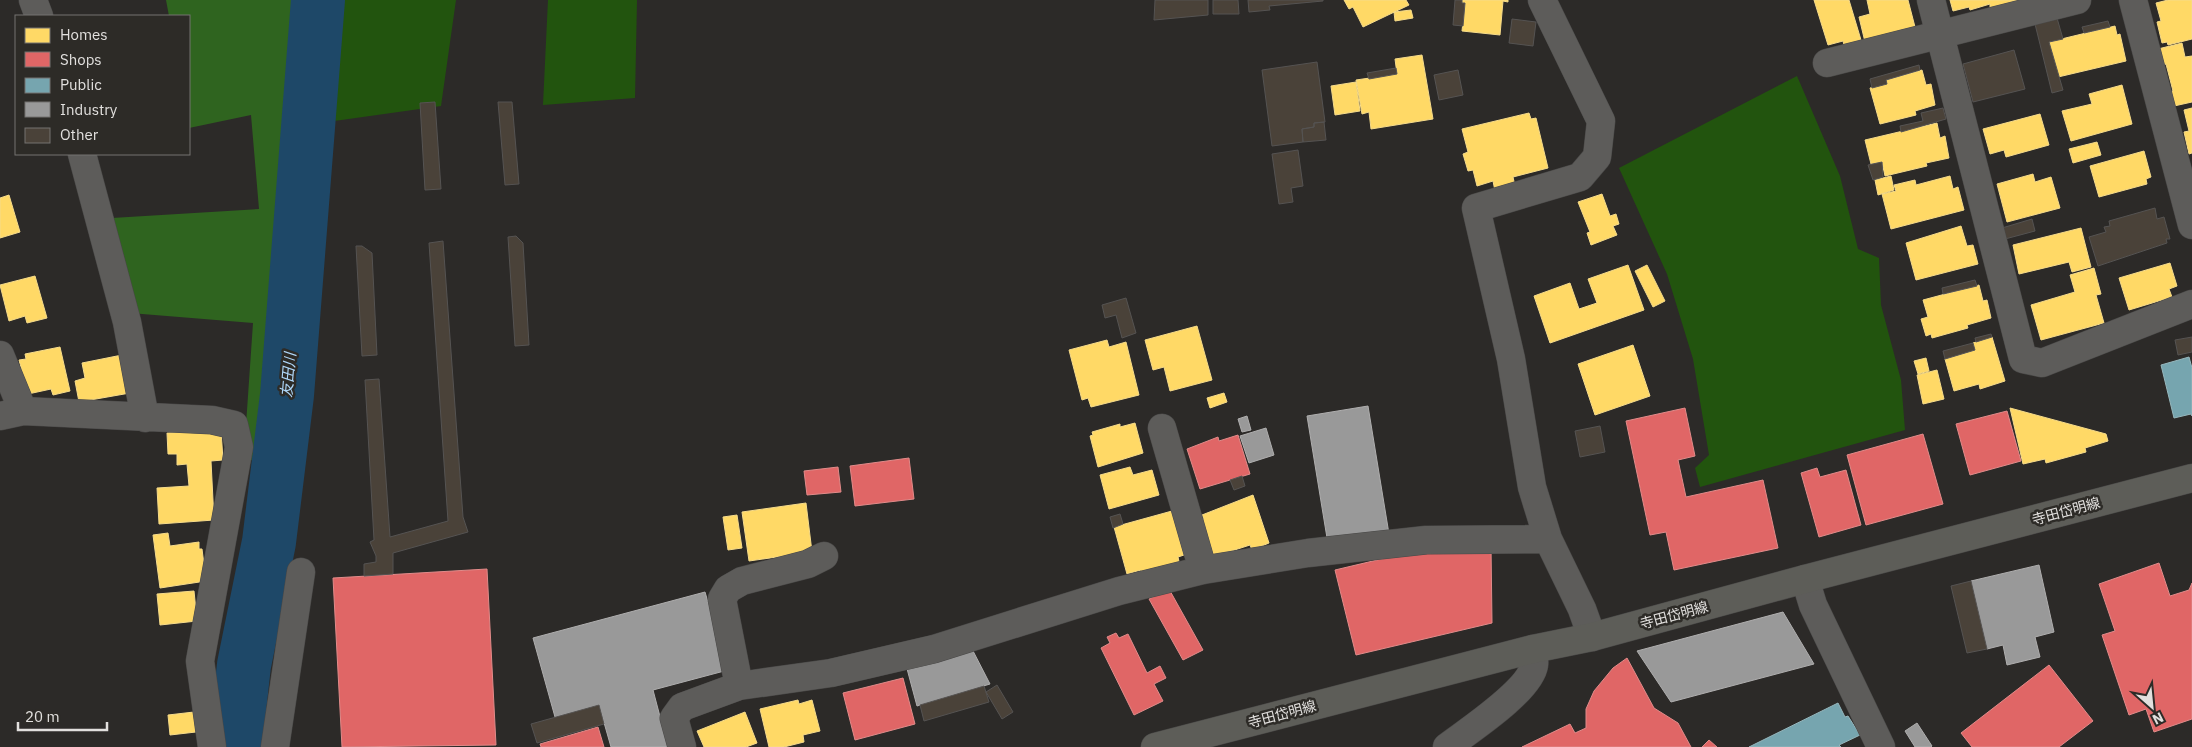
<svg xmlns="http://www.w3.org/2000/svg" width="2192" height="747" viewBox="0 0 2192 747" font-family="'IBM Plex Sans','Noto Sans JP',sans-serif">
  <style>
    .green { fill: #22540e }
    .forest { fill: #2f641f }
    .homes { fill: #ffd966; stroke: #f6db8a }
    .shops { fill: #e06666; stroke: #e18b8a }
    .public { fill: #76a5af; stroke: #96b7bd }
    .industry { fill: #999; stroke: #afaeae }
    .lines { fill: none; stroke-linecap: round; stroke-linejoin: round }
    .river { stroke: #1e4868; stroke-width: 54 }
    .building { fill: #4a4239; stroke: #555352 }
    .minor-casing { stroke: #494847; stroke-width: 29 }
    .major-casing { stroke: #494847; stroke-width: 29 }
    .minor { stroke: #5d5c5a; stroke-width: 28 }
    .major { stroke: #5d5d58; stroke-width: 28 }
    .labels { text-anchor: middle; dominant-baseline: central; stroke-width: 5; stroke-linejoin: round; paint-order: stroke }
    .street-label { font-size: 14px; fill: #e2e0de; stroke: #2d2b27 }
    .water-label { font-size: 15px; font-style: italic; fill: #afd7f9; stroke: #2d2b27 }
  </style>
  <rect width="100%" height="100%" fill="#2c2a28"/>
  <path class="green" d="M324,0H456L441,106L313,124Z
    M548,0H637L635,98L543,105Z
    M1797,76L1840,176L1858,249L1879,258L1881,305L1901,380L1905,430L1700,487L1695,468L1709,455L1693,359L1667,274L1619,168Z"/>
  <path class="forest" d="M166,0H310L271,476L244,454L253,323L130,313L112,218L259,209L251,115L189,128V16H169Z"/>
  <path class="homes" d="M1344,0H1406L1409,5L1363,27L1353,7L1349,9Z
    M1462,0H1508V2L1503,1L1500,35L1462,31L1465,3H1462Z
    M1814,0H1849L1861,40L1844,45L1843,41L1828,45Z
    M1867,0H1908L1915,27L1900,30L1901,33L1865,42L1859,17L1870,14Z
    M1950,0H2021L1990,8V4L1970,10L1969,7L1953,11Z
    M2168,0H2192V39L2168,45L2167,42L2162,43L2157,22L2161,21L2156,3Z
    M1411,10L1413,18L1395,21L1394,12Z
    M2115,26L2117,35L2120,34L2126,61L2058,77L2049,42Z
    M2182,43L2185,57L2192,56V102L2174,106L2169,92L2173,91L2166,64L2163,65L2158,49Z
    M1422,55L1433,119L1371,129L1369,112L1362,114L1356,80L1397,74L1395,59Z
    M1922,70L1926,85L1931,84L1935,105L1915,111L1916,115L1880,124L1870,88L1887,84L1886,80Z
    M1356,82L1360,111L1335,115L1331,86Z
    M2122,85L2132,124L2071,141L2062,111L2092,104L2089,94Z
    M2192,108V153L2189,154L2184,132L2189,131L2184,110Z
    M1529,113L1531,119L1536,118L1548,168L1513,177L1515,186L1495,191L1493,181L1477,186L1473,170L1468,171L1463,154L1468,152L1462,129Z
    M2040,114L2049,145L2006,157L2004,150L1990,154L1983,129Z
    M1937,123L1940,138L1945,136L1949,158L1926,163L1927,166L1885,176L1882,162L1871,164L1865,140Z
    M2097,142L2101,155L2073,163L2069,149Z
    M2144,151L2151,177L2146,179L2147,184L2099,197L2090,166Z
    M2033,174L2035,182L2051,177L2060,208L2007,222L1997,184Z
    M1891,176L1894,190L1878,195L1875,180Z
    M1950,176L1953,189L1958,187L1964,210L1891,229L1882,194L1896,191L1894,185L1915,180L1916,185Z
    M1602,194L1610,216L1616,214L1619,224L1613,226L1617,235L1591,245L1587,233L1590,232L1578,202Z
    M9,195L20,232L0,238V198Z
    M1961,226L1967,246L1973,245L1978,264L1916,280L1906,243Z
    M2081,228L2091,267L2072,272L2069,262L2019,274L2013,245Z
    M2170,263L2177,286L2169,289L2172,297L2129,310L2119,278Z
    M1628,265L1644,310L1550,343L1534,296L1570,283L1579,309L1597,303L1588,279Z
    M1647,265L1665,301L1653,307L1635,271Z
    M2094,268L2101,294L2096,295L2104,323L2041,340L2031,305L2075,292L2070,275Z
    M35,276L47,318L27,323L25,316L9,321L0,285Z
    M1979,285L1983,301L1987,300L1991,318L1967,325L1968,328L1932,338L1931,334L1926,336L1921,319L1928,317L1923,300Z
    M1197,326L1212,380L1170,391L1164,367L1153,370L1145,340Z
    M1992,337L2005,381L1980,389L1979,384L1954,391L1945,359L1975,350L1973,343Z
    M1107,340L1109,347L1126,342L1139,395L1091,407L1088,398L1082,400L1069,350Z
    M1633,345L1650,396L1595,415L1578,364Z
    M60,347L70,391L53,395L51,389L28,394L19,360L26,359L25,354Z
    M122,355L130,393L79,402L75,381L85,378L82,363Z
    M1926,358L1929,371L1918,374L1914,361Z
    M1937,370L1944,399L1923,404L1917,375Z
    M1224,393L1227,402L1210,408L1207,398Z
    M2010,408L2106,434L2108,441L2085,448L2086,452L2046,463L2045,459L2023,464Z
    M1135,423L1143,453L1098,467L1090,436L1093,435L1092,432L1120,424V427Z
    M221,430L223,460L211,461L214,520L159,524L157,488L189,486L187,464L177,465V454H168L167,433Z
    M1130,467L1133,475L1152,470L1159,495L1109,509L1100,475Z
    M1253,495L1269,543L1252,550L1250,545L1213,557L1201,520L1204,519L1202,515Z
    M806,503L812,552L749,561L742,512Z
    M1172,511L1184,555L1178,557L1180,566L1143,577L1141,570L1127,574L1114,527Z
    M737,515L742,548L728,550L723,517Z
    M168,533L170,546L199,542V549H202L206,581L160,588L153,535Z
    M194,591L197,621L160,625L157,594Z
    M798,700L799,704L812,700L820,731L803,735L804,742L784,747H769L760,709Z
    M194,712L196,732L170,735L168,715Z
    M745,712L757,743L746,747H704L697,731Z"/>
  <path class="shops" d="M1685,408L1695,456L1678,460L1686,497L1763,480L1778,548L1674,570L1666,532L1650,535L1626,421Z
    M2007,411L2021,461L1970,475L1956,424Z
    M1923,434L1943,504L1866,525L1847,455Z
    M1238,435L1250,474L1200,489L1187,449L1218,437L1219,441Z
    M909,458L914,499L855,506L850,466Z
    M838,467L841,492L807,495L804,471Z
    M1817,468L1820,477L1846,470L1861,525L1819,537L1801,473Z
    M1491,547L1492,623L1356,655L1335,570L1394,556Z
    M2159,563L2170,596L2189,590L2192,583V719L2154,732L2146,709L2129,715L2102,635L2115,631L2099,584Z
    M487,569L496,745L342,747L333,578Z
    M1169,589L1203,650L1183,660L1149,599Z
    M1116,633L1119,638L1128,634L1147,673L1160,666L1166,678L1154,684L1163,701L1134,715L1101,648L1110,643L1107,637Z
    M1627,658L1654,708L1678,723L1691,747H1522L1570,724L1575,733L1586,728V709L1594,691L1613,668Z
    M2049,665L2093,721L2059,747H1972L1961,733Z
    M903,678L915,724L855,740L843,693Z
    M598,727L604,747H541L540,744Z
    M1709,740L1717,747H1702Z"/>
  <path class="public" d="M2189,357L2192,368V416L2191,414L2174,418L2161,365Z
    M1838,703L1845,717L1848,716L1860,735L1839,745L1841,747H1749Z"/>
  <path class="industry" d="M1368,406L1389,534L1328,544L1307,416Z
    M1247,416L1251,430L1242,432L1238,419Z
    M1266,428L1274,455L1249,463L1240,436Z
    M2039,565L2054,632L2035,637L2040,657L2007,665L2003,645L1987,649L1971,581Z
    M705,592L728,670L653,690L668,747H611L599,705L555,717L533,638Z
    M1783,612L1814,664L1671,702L1637,651Z
    M971,647L990,684L917,706L906,665Z
    M1917,723L1932,746L1931,747H1915L1905,731Z"/>
  <g class="lines">
    <path class="river" d="M235,747L244,665L269,542L287,395L318,0"/>
  </g>
  <path class="building" d="M1155,0H1208V15L1154,20Z
    M1213,0H1238L1239,14H1213Z
    M1248,0H1323V1L1269,6L1270,10L1249,12Z
    M1455,0H1462V3H1465L1463,26L1453,25Z
    M2057,18L2063,39L2049,42L2063,90L2052,93L2035,24Z
    M1512,19L1536,22L1533,46L1509,43Z
    M2108,21L2110,27L2084,33L2082,27Z
    M2014,50L2025,89L1973,102L1963,64Z
    M1317,62L1325,122L1314,123V127L1302,129L1303,142L1272,146L1262,70Z
    M1919,65L1920,70L1886,80L1887,84L1872,88L1870,79Z
    M1396,68L1397,74L1369,79L1367,73Z
    M1458,70L1463,95L1439,100L1434,75Z
    M435,102L441,189L425,190L420,103Z
    M498,102H512L519,184L505,185Z
    M1943,108L1946,119L1901,132L1900,126L1923,121L1921,113Z
    M1324,122L1326,140L1303,142L1302,129L1314,127V123Z
    M1298,150L1303,186L1291,188L1293,202L1279,204L1272,154Z
    M1882,162L1883,177L1873,180L1868,165Z
    M2155,208L2157,219L2164,217L2170,239H2166L2167,243L2098,266L2089,237L2106,232L2104,227L2110,226L2109,221Z
    M2032,219L2035,231L2005,239L2002,228Z
    M516,236L523,243L529,345L515,346L508,237Z
    M443,241L463,517L468,532L393,553V574L364,576V564L376,562V556L370,542L374,540L365,380L379,379L390,537L448,521L429,243Z
    M356,246H362L372,253L377,355L362,356Z
    M1975,280L1977,286L1943,294L1942,288Z
    M1126,298L1136,333L1122,338L1116,315L1105,318L1102,305Z
    M1991,334L1992,337L1976,342L1975,338Z
    M2192,337V352L2178,355L2175,340Z
    M1973,343L1975,350L1945,359L1943,351Z
    M1600,426L1605,452L1580,457L1575,431Z
    M1242,476L1245,486L1234,490L1230,480Z
    M1120,514L1123,524L1113,528L1110,517Z
    M1971,581L1987,649L1967,653L1951,586Z
    M997,685L1013,712L1002,719L986,692Z
    M984,686L989,702L924,721L920,705Z
    M599,705L604,724L537,743L531,724Z"/>
  <g class="lines">
    <g class="minor-casing">
      <path id="minor" d="M33,0L39,16
        M1542,0L1601,121L1597,157L1580,177L1476,208L1511,359L1532,487L1548,539L1582,609L1592,637
        M1931,0L2023,359L2042,363L2192,304
        M2133,0L2192,225
        M1827,63L2077,0
        M82,154L127,322L145,418
        M0,355L23,411
        M0,416L23,411L212,420L234,425L239,447L200,661L212,747
        M1162,428L1203,570
        M1805,579L1813,605L1881,747
        M739,686L722,599L728,589L742,581L808,564L824,556
        M275,747L301,572
        M682,747L674,718L682,707L739,686L831,673L934,649L1119,591L1203,570L1308,553L1426,540L1548,539
        M1447,747C1468,731 1530,691 1534,665C1535,660 1533,654 1533,649"/>
    </g>
    <g class="major-casing">
      <path id="major" d="M1155,747L1533,649L1592,637L1805,579L2192,478"/>
    </g>
    <use href="#minor" class="minor"/>
    <use href="#major" class="major"/>
  </g>
  <g class="labels">
    <g class="street-label">
      <text transform="translate(2066 511) rotate(-15)">寺田岱明線</text>
      <text transform="translate(1674 615) rotate(-15)">寺田岱明線</text>
      <text transform="translate(1282 714) rotate(-15)">寺田岱明線</text>
    </g>
    <g class="water-label">
      <text transform="translate(288 375) rotate(-85)">友田川</text>
    </g>
  </g>
  <rect x="15" y="15" width="175" height="140" fill="#2d2b27" stroke="#757370"/>
  <rect x="25" y="28" width="25" height="15" fill="#ffd966" stroke="#757370"/>
  <text x="60" y="40" font-size="15" fill="#e2e0de">Homes</text>
  <rect x="25" y="52" width="25" height="15" fill="#e06666" stroke="#757370"/>
  <text x="60" y="65" font-size="15" fill="#e2e0de">Shops</text>
  <rect x="25" y="78" width="25" height="15" fill="#76a5af" stroke="#757370"/>
  <text x="60" y="90" font-size="15" fill="#e2e0de">Public</text>
  <rect x="25" y="102" width="25" height="15" fill="#999999" stroke="#757370"/>
  <text x="60" y="115" font-size="15" fill="#e2e0de">Industry</text>
  <rect x="25" y="128" width="25" height="15" fill="#4a4239" stroke="#757370"/>
  <text x="60" y="140" font-size="15" fill="#e2e0de">Other</text>
  <g transform="translate(2152 707) rotate(153)" stroke="#2d2b27" stroke-width="4" paint-order="stroke">
  <path d="M0-4L9 19L0 12L-9 19Z" fill="#e2e0de"/>
  <text y="-8" font-size="14" font-weight="bold" text-anchor="middle" fill="#e2e0de">N</text>
  </g>
  <path d="M18 722v8h89v-8" fill="none" stroke="#e2e0de" stroke-width="2.5"/>
  <text x="25" y="722" font-size="15" fill="#e2e0de" stroke="#2d2b27" stroke-width="4" paint-order="stroke">20 m</text>
</svg>
